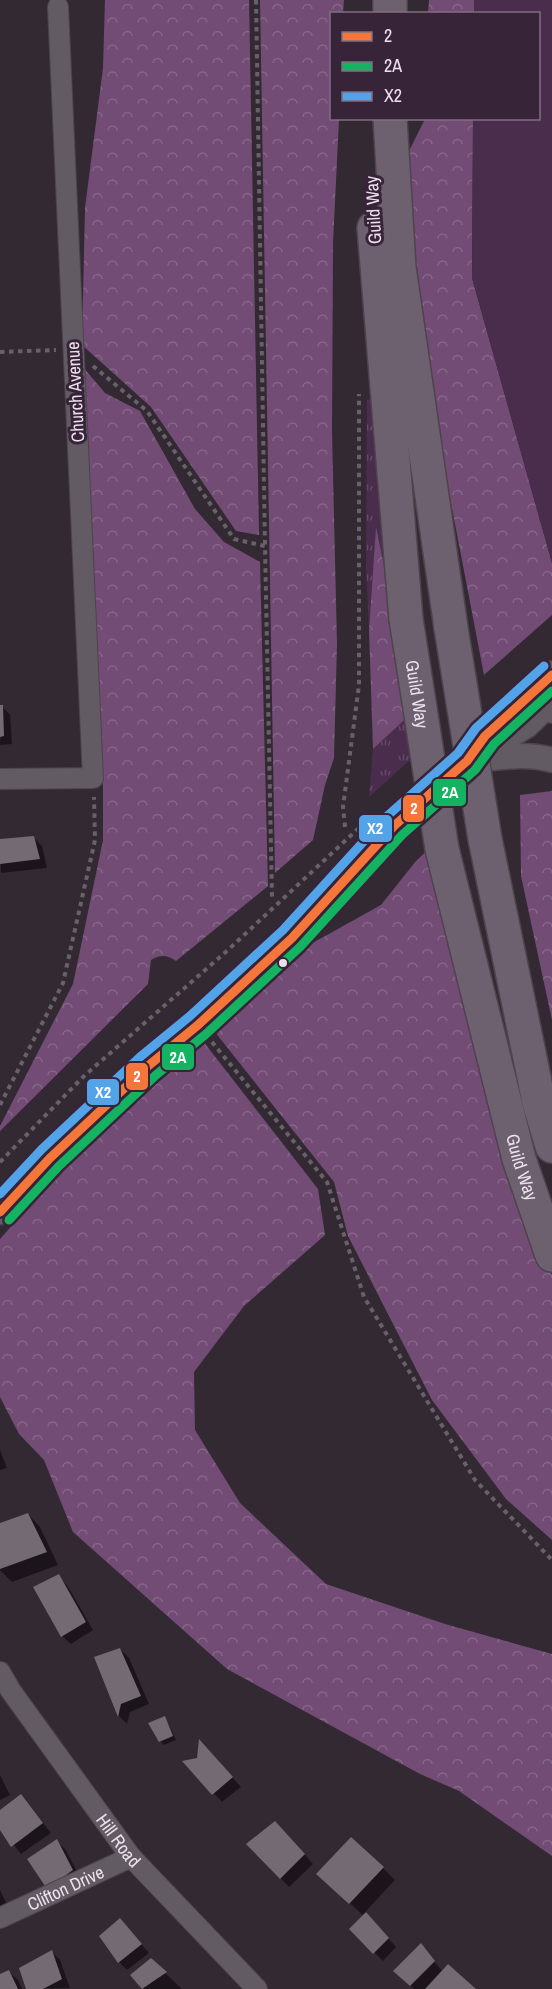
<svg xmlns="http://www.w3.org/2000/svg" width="552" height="1989" viewBox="0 0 552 1989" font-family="'Archivo Narrow',sans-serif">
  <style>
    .grass { fill: url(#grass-tufts) }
    .forest { fill: url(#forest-crowns) }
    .garden { fill: #4a2c4d }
    .shadow { fill: #0007 }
    .building { fill: #736a73 }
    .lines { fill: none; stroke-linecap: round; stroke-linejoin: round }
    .minor-casing { stroke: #4d444d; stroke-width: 22 }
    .tertiary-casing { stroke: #4d444d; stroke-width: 27 }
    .secondary-casing { stroke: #4d444d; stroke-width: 30 }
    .trunk-casing { stroke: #4d444d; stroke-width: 36 }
    .path { stroke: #686169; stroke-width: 4; stroke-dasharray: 4.5 4.5; stroke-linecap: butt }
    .minor { stroke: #635b64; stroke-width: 20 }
    .tertiary { stroke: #635b64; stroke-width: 24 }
    .secondary { stroke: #635963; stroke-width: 27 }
    .trunk { stroke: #6e616f; stroke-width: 33 }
    .trunk-bridge-casing { stroke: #4d444d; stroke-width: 36; stroke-linecap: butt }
    .trunk-bridge { stroke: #6e616f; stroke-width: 33 }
    .bus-1-casing { stroke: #372438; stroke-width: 14 }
    .bus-2-casing { stroke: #372438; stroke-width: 14 }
    .bus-3-casing { stroke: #372438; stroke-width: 14 }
    .bus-1 { stroke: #f5763a; stroke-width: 9 }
    .bus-2 { stroke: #13b361; stroke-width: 9 }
    .bus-3 { stroke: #53a3e8; stroke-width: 9 }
    .bus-dot { fill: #ede0ed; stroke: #372438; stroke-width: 2 }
    .labels { text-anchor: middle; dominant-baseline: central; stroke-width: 6; stroke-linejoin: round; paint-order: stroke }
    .street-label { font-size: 18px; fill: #ede0ed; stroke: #372438 }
    .line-badge { stroke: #372438; stroke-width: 2 }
    .badge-label { font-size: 16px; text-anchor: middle; font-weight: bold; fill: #fff }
  </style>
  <defs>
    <pattern id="grass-tufts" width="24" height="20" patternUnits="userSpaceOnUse" patternTransform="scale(1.5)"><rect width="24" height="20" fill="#4a2c4d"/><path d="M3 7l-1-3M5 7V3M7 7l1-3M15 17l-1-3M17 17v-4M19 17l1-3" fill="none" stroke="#644a67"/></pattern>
    <pattern id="forest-crowns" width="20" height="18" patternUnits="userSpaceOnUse" patternTransform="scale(1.5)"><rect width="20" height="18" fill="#724c75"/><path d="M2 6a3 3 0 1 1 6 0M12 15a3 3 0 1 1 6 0" fill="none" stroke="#866689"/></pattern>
  </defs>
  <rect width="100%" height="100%" fill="#332933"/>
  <path class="grass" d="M371,399L374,434L403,656L376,530L369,630L366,568L367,400Z
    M414,711L421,750L369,797L373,749Z"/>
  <path class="forest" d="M105,0H249L259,535L236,531L151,407L82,345L85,208L103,68Z
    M260,0H344L343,13L332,14V118L339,119L333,243L332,432L337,644L334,758L325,785L313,840L275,873Z
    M429,0H474V13H428Z
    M425,119H473L472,278L552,563V615L484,675L442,456L419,315L407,155Z
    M77,360L105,393L140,411L195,509L224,542L260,562L268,886L176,961C167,955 161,954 151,960L148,984L0,1131V1126L73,984L103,840V788Z
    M376,527L414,711L373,749L369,630Z
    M552,791V1020L521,876L520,795Z
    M434,844L526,1218L552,1275V1540L506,1499L432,1400L348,1236L334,1182L211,1027L300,950L381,905L416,861Z
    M199,1036L318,1189L325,1235L244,1306L194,1372L195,1430L240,1503L326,1584L445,1624L552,1654V1856L459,1791L420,1774L227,1669L73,1532L44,1460L19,1434L0,1397V1239L103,1123Z"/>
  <path class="garden" d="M474,0H552V563L472,278L473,119L538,118V14L474,13Z"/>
  <path class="shadow" d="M2,706L10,715L12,744L0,745Z
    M33,837L42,846L47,868L1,873L0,841Z
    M0,1450L7,1468L0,1470Z
    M28,1514L40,1527L58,1565L12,1582L0,1570V1525Z
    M58,1576L67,1585L93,1630L71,1644L62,1636Z
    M120,1649L129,1658L149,1704L130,1712L127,1724L119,1716L96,1658Z
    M165,1717L176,1740L164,1745L160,1741Z
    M207,1749L241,1787L222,1802L185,1762L199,1759Z
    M0,1775L10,1795L0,1800Z
    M29,1805L51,1833L21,1854L0,1827V1812Z
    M284,1831L313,1864L289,1887L248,1844Z
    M56,1841L65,1849L81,1879L56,1896Z
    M383,1868L395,1880L365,1912L396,1947L383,1961L351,1929L364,1916L331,1886Z
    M0,1890L10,1911L0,1915Z
    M128,1929L149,1953L127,1970L119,1962Z
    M421,1945L443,1972L474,1989H414L404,1980Z
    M52,1952L60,1960L70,1988L28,1989Z
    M151,1960L182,1989H144L132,1976Z
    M9,1972L18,1980L22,1989H0V1976Z"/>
  <path class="building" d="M0,705H3L4,736L0,737Z
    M34,836L40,859L0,864V839Z
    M28,1513L47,1552L0,1569V1523Z
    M59,1574L86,1622L61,1637L33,1587Z
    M120,1648L141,1696L121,1704L118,1717L94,1657Z
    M165,1716L173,1736L159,1742L148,1723Z
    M199,1739L233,1777L212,1795L182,1761L197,1758Z
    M21,1794L43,1823L11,1847L0,1830V1810Z
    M275,1821L305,1854L280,1879L246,1844Z
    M351,1837L384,1867L349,1904L316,1874Z
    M57,1839L73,1870L47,1889L27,1859Z
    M366,1912L389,1938L373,1954L349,1929Z
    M120,1918L142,1944L118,1963L99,1936Z
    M421,1943L435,1961L410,1986L393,1971Z
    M52,1950L62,1979L43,1989H26L19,1968Z
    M151,1958L167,1972L142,1989L130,1975Z
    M448,1964L476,1989H425Z
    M9,1970L18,1989H0V1974Z"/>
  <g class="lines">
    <g class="minor-casing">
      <g id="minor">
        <path d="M0,779L93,778L58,7"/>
        <path id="s1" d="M0,1672L11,1691L131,1857L257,1989"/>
        <path id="s2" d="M0,1918L131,1857"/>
      </g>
    </g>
    <g class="tertiary-casing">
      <path id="tertiary" d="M480,743L542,684L552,685
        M475,760C501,757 526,753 552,760
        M0,1212L50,1158L148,1066L198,1025L292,938L394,826L444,779L467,761L526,726L552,701"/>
    </g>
    <g class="secondary-casing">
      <path id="secondary" d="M552,675L542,684L543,692L552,709"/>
    </g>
    <g class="trunk-casing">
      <g id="trunk">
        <path d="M390,14V0"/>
        <path d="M390,118L399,267L451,628"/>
        <path d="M374,228L406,619"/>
        <path d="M485,839L539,1102L552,1146"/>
        <path id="s3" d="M442,849L519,1159L552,1255"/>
      </g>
    </g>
    <path class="path" d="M256,0L265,546
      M0,352L56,350
      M93,366L147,411L234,539L265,546L272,898
      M345,827L343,807L359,685V394
      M212,1042L327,1182L364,1297L475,1480L552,1560
      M0,1105L63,983L95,840L94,797
      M0,1162L84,1076L228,950L361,826"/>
    <use href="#minor" class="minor"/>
    <use href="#tertiary" class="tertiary"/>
    <use href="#secondary" class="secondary"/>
    <use href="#trunk" class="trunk"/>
    <g class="trunk-bridge-casing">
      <g id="trunk-bridge">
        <path id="s4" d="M406,619L442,849"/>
        <path d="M451,628L485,839"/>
      </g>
    </g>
    <use href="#trunk-bridge" class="trunk-bridge"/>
    <g class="bus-1-casing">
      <path id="bus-1" d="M0,1212L50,1158L148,1066L198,1025L292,938L394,826L467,761L485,736L552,675"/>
    </g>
    <g class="bus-2-casing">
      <path id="bus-2" d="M9,1220L59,1166L156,1075L206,1034L300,947L402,835L475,770L494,744L552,691"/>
    </g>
    <g class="bus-3-casing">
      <path id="bus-3" d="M0,1194L42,1149L140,1057L190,1016L283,930L385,818L458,753L476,728L544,666"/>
    </g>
    <use href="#bus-1" class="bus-1"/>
    <use href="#bus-2" class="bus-2"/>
    <use href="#bus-3" class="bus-3"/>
  </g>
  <circle class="bus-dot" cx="283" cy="963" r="5"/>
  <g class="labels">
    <g class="street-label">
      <text transform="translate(373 210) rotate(-93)">Guild Way</text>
      <text transform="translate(75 392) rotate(-93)">Church Avenue</text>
      <text stroke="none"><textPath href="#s4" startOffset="76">Guild Way</textPath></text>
      <text stroke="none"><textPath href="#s3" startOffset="328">Guild Way</textPath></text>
      <text stroke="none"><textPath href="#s1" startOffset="206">Hill Road</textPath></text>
      <text stroke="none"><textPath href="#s2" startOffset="72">Clifton Drive</textPath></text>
    </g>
  </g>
  <g class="line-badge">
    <rect x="432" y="778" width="35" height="29" rx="6" fill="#13b361"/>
    <rect x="402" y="794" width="23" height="29" rx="6" fill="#f5763a"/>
    <rect x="358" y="814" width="35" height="29" rx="6" fill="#53a3e8"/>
    <rect x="161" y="1043" width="34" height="28" rx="6" fill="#13b361"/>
    <rect x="125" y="1062" width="24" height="29" rx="6" fill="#f5763a"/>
    <rect x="86" y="1078" width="34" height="28" rx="6" fill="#53a3e8"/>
  </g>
  <g class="badge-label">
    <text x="450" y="798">2A</text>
    <text x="414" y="814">2</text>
    <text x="375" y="834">X2</text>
    <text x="178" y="1063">2A</text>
    <text x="137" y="1082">2</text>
    <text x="103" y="1098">X2</text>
  </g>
  <rect x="330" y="12" width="210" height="108" fill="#372438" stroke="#806f80" stroke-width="1.5"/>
  <rect x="342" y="32" width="30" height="9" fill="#f5763a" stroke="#806f80" stroke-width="1.5"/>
  <text x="384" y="42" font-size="18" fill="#ede0ed">2</text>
  <rect x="342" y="62" width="30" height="9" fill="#13b361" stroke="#806f80" stroke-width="1.5"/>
  <text x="384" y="72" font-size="18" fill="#ede0ed">2A</text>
  <rect x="342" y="92" width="30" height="9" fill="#53a3e8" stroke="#806f80" stroke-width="1.5"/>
  <text x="384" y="102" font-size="18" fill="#ede0ed">X2</text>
</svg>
